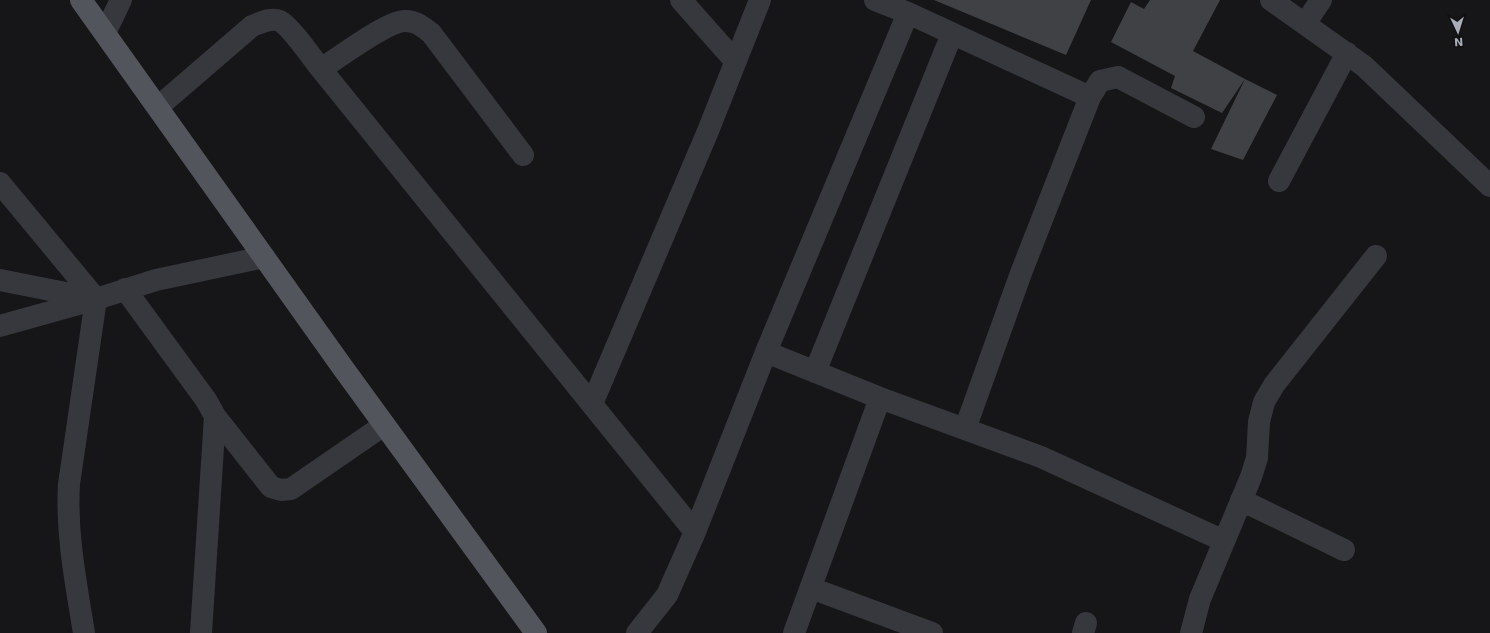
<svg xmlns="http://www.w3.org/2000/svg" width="1490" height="633" viewBox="0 0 1490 633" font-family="'DejaVu Sans',sans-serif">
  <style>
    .building { fill: #404145 }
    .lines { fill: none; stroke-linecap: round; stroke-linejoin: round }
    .minor { stroke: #37383d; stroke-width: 22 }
    .major { stroke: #53555c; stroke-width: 22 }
  </style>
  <rect width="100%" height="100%" fill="#161618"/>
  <path class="building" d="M934,0H1091L1066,55Z
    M1150,0H1220L1193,51L1245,79L1222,113L1171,88L1175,76L1111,42L1131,2L1144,9Z
    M1245,79L1277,95L1243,160L1211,149Z"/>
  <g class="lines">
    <path class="minor" d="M681,0L735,61
      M1271,0L1364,66L1490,186
      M908,13L1090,97L1021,273L965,429
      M1305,24L1321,0
      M105,33L121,0
      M321,69C338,58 386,22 404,21C415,20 423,27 431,33L523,155
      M1090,97L1100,81L1118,77L1194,117
      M158,107L252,26C260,23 271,17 280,21C290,26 313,59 321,69L695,532
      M1279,181L1347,53
      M0,183L96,299L69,484C66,534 76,583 84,633
      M0,280L96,299L156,280L264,257
      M125,289L206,400L215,416L201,633
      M0,326L93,300
      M766,352L880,398L1041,457L1224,541
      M815,372L952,34
      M592,404L708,131L760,0
      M215,416L271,487L281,490L291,489L384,425
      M1241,500L1344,550
      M811,588L932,633
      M637,633L667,595L695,532L766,352L908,13L875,0
      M794,633L880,398
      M1083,633L1086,623
      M1191,633L1200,599L1251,477L1257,458L1259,422L1264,402L1274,385L1376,256"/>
    <path class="major" d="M81,0L343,368L536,633"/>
  </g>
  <g transform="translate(1458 32) rotate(176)" stroke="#111113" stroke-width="3" paint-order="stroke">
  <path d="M0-3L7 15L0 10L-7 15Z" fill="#a8adb8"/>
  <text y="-6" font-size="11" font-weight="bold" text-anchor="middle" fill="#a8adb8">N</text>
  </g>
</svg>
